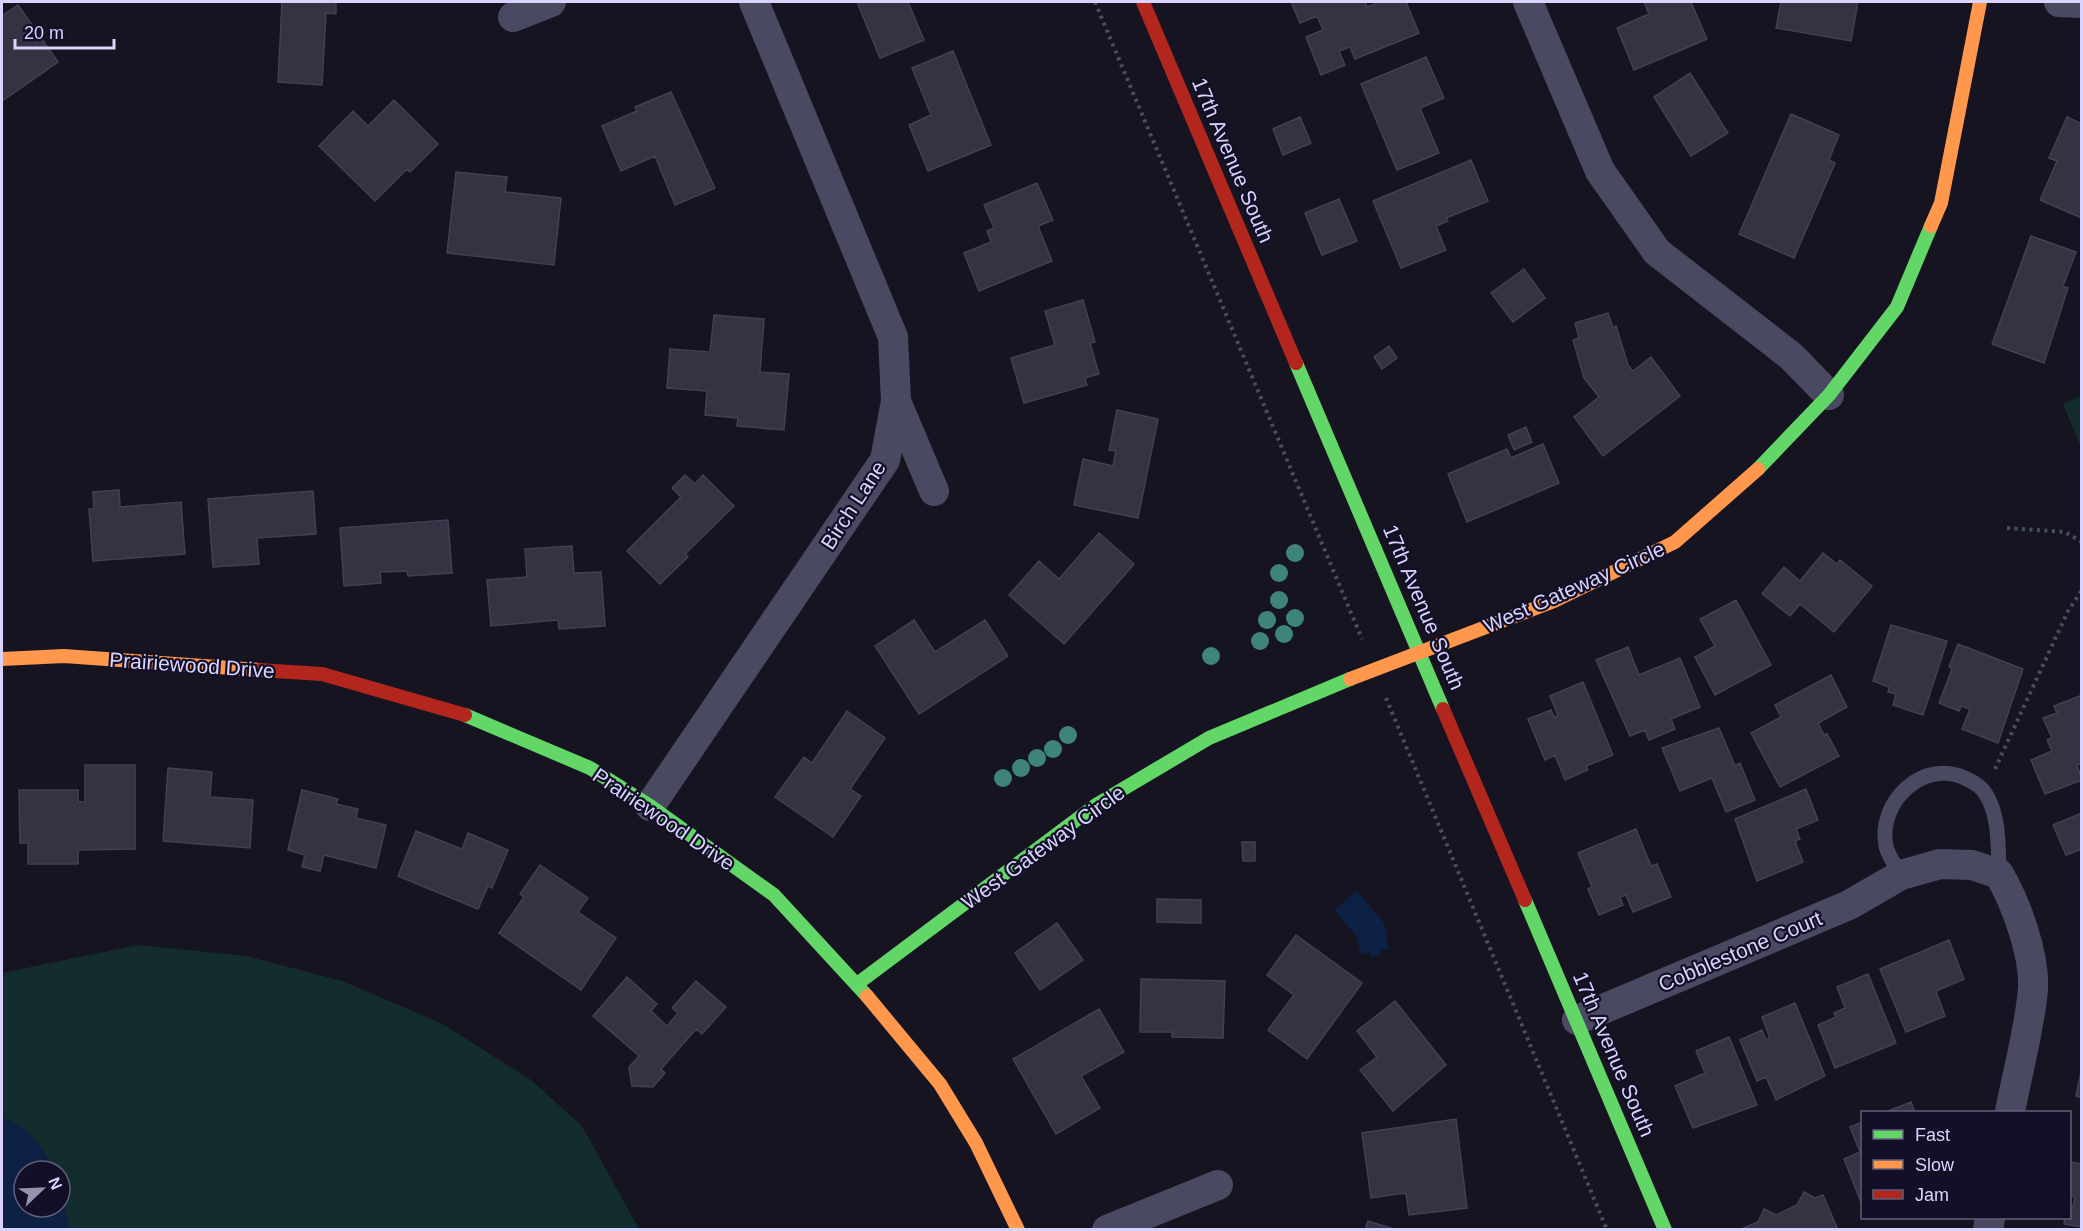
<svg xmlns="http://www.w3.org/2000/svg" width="2083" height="1231" viewBox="0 0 2083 1231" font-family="Arial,sans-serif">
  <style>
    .green { fill: #132c2d; fill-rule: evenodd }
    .water { fill: #0d2144 }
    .building { fill: #343243; stroke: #433f54; stroke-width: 1.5 }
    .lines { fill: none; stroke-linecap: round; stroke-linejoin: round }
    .path { stroke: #44505f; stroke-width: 4; stroke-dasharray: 3 4.5; stroke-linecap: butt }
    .lane { stroke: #4a4962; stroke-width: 15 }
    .street { stroke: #4a4962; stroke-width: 30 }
    .fast { stroke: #63d668; stroke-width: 14 }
    .slow { stroke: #ff974d; stroke-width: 14 }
    .jam { stroke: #b3261e; stroke-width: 14 }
    .tree { fill: #3e8478 }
    .labels { text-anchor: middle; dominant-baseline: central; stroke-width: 4.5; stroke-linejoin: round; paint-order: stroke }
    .street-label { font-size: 21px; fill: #d9d4ff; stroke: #130f26 }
  </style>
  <rect width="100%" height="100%" fill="#161421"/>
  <path class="green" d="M2081,396V447L2063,404Z
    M138,945L246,956L342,981L441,1023L531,1080L582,1126L639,1229L2,1230V973ZM24,1171H60V1207H24Z"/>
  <path class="water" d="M1357,891L1384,923L1389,949L1380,950L1381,955L1371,957L1369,952L1360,954L1357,937L1334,910Z
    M2,1118C26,1124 45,1149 54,1171H24V1207H60V1191L70,1229H2Z"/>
  <path class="building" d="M282,2H336V14L326,13L322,85L278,82Z
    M857,2H908L924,40L880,58Z
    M1291,2H1365L1367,7L1380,2H1406L1419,33L1355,59L1350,47L1339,51L1345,65L1321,75L1306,37L1323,30L1317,16L1300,23Z
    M1644,2H1691L1707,39L1634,70L1617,28L1649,14Z
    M1781,2H1858L1851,41L1776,28Z
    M18,5L58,62L2,101V16Z
    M953,51L991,145L928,171L909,125L931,115L912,68Z
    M1426,57L1444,98L1420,108L1439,153L1397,170L1361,84Z
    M1690,73L1728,133L1691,156L1654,97Z
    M671,92L715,188L675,205L655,156L621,171L602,126L637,111L635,107Z
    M394,100L438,144L410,172L407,169L375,201L319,146L353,111L368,126Z
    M1791,114L1839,135L1829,160L1835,163L1794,258L1739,234Z
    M1300,117L1311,143L1283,155L1273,129Z
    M2067,117L2082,124V218L2040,200L2057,161L2049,158Z
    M1471,160L1488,201L1446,218L1448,221L1436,226L1446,250L1401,268L1373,201Z
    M456,172L507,177L505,192L561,198L554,265L447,253Z
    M1037,183L1053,220L1038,226L1052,261L979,291L964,253L991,242L987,231L994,228L984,205Z
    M1339,199L1357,241L1322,255L1305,213Z
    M2031,236L2076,252L2063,286L2068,288L2044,363L1992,344Z
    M1524,269L1545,298L1513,322L1491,293Z
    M1083,300L1095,342L1090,343L1099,374L1085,378L1087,385L1024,403L1011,358L1055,345L1045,311Z
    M1608,313L1613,328L1616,326L1628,365L1633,371L1651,357L1680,396L1603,456L1574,417L1599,397L1584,378L1573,340L1579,338L1575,323Z
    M714,315L764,319L760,372L789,374L784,430L737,426L738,418L705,415L707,391L667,388L670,349L710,352Z
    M1389,346L1397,358L1382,369L1374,357Z
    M1117,410L1158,419L1138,518L1074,505L1083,459L1113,466L1116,451L1109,450Z
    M1526,427L1532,442L1514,450L1508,435Z
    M1543,444L1559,483L1467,522L1448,474L1507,449L1511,458Z
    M685,475L695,484L703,475L734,506L685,554L688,557L660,584L627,551L681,497L672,488Z
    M119,490L120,507L181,502L185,554L93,561L89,509H94L93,492Z
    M313,491L316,534L257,538L259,564L213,567L208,499Z
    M448,520L452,573L408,576L407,571L380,572L381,583L344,586L340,528Z
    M1099,533L1134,564L1064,644L1009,595L1039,561L1059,579Z
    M572,546L574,573L601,572L605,626L559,629L558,620L491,626L487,580L527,577L525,549Z
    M1823,553L1837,564L1840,560L1872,586L1834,632L1800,604L1790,616L1762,594L1784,567L1800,581Z
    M1736,600L1771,665L1715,695L1695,657L1715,646L1700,619Z
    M914,620L935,652L985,620L1008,656L919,714L875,646Z
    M1891,625L1947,641L1923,715L1893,705L1896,694L1888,692L1889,687L1873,681Z
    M1958,644L2023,669L1998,743L1962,729L1970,709L1961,706L1959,711L1939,703L1952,669L1949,667Z
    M1628,647L1639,675L1680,658L1700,707L1671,719L1675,729L1649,740L1645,730L1630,736L1596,660Z
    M1831,675L1847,707L1818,723L1824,735L1827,734L1839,756L1780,787L1751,733L1781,717L1775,705Z
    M1583,682L1613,755L1586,766L1588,770L1565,780L1555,755L1545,760L1528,719L1551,710L1554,717L1558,716L1550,696Z
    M2082,695V763L2077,765L2082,780L2045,794L2031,760L2052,751L2047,740L2052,738L2043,718L2057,713L2054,706Z
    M847,711L885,738L850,789L861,796L833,837L775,797L804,757L812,763Z
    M1719,728L1735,766L1740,763L1755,800L1726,812L1712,778L1680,791L1662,748Z
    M85,765H135V849L78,850V864H28V843H20L19,790H78V802H85Z
    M168,768L212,772L210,797L253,800L250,848L163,841Z
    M1806,789L1818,820L1796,829L1800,839L1795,841L1803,862L1757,881L1735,819Z
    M302,790L338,799L336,804L358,809L356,818L386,825L376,868L324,855L320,871L302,867L305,855L288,850Z
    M2082,813V849L2066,855L2053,825Z
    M1636,829L1651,866L1657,864L1671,897L1633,912L1626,895L1620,897L1623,905L1599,915L1588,889L1592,887L1578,853Z
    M416,831L462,849L468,833L508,850L492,888L488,886L478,909L398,876Z
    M1242,842H1255V861H1243Z
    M540,865L588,898L578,912L616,938L581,990L499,933L524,897L520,894Z
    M1157,899L1201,900V923L1157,922Z
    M1057,923L1083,960L1040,990L1015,953Z
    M1296,935L1362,983L1307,1059L1268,1030L1294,995L1267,975Z
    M1949,940L1964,979L1936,991L1945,1016L1906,1032L1880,969Z
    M1868,974L1896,1043L1835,1068L1818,1025L1836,1017L1834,1013L1845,1008L1837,987Z
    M627,977L657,1004L651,1011L667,1026L678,1013L672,1008L696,981L726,1007L702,1034L696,1029L661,1069L665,1073L653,1087L632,1086L629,1067L639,1056L593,1016Z
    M1141,979L1225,981L1223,1038L1172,1037V1032H1140Z
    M1395,1001L1446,1065L1393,1111L1360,1070L1377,1057L1357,1031Z
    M1795,1003L1825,1076L1776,1100L1766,1077L1757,1081L1740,1040L1762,1030L1766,1040L1770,1038L1762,1017Z
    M1099,1009L1124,1052L1081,1076L1100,1108L1056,1134L1013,1059Z
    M1729,1037L1757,1105L1693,1128L1675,1086L1705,1073L1696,1051Z
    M2082,1067V1098L2076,1096Z
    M1911,1102L1915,1112H1886Z
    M1456,1119L1467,1208L1409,1215L1406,1193L1371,1198L1362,1133Z
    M1862,1122V1205L1844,1159L1860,1152L1850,1127Z
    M2070,1162L2082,1164V1227L2064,1224L2065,1218H2070V1206L2073,1207L2075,1197L2070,1196Z
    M1804,1192L1815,1198L1823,1195L1838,1230H1739L1758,1222L1764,1209L1776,1215L1797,1205Z
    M1368,1221L1397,1230H1365Z"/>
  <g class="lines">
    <path class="path" d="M1095,2L1362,639
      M2007,528L2065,532L2082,542
      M1386,698L1607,1230
      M1995,769L2068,611L2082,590"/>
    <path class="lane" d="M1901,875C1896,866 1888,856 1886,846C1877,802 1924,757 1967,779C1973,782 1981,786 1985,793C2000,815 1998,848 1999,874"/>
    <path class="street" d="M1528,2L1600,171L1657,252L1791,356L1829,395
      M2059,2L2082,3
      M513,17L551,2
      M896,401L934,491
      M650,806L885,460L896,401L893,337L754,2
      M1577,1020L1849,905L1901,875L1940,864L1972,865L1999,874C2016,903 2035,955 2033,989C2030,1027 2017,1074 2010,1112
      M1107,1230L1218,1185
      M1988,1230L1990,1218"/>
    <path class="fast" d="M1296,363L1443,709
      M1758,469L1829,395L1897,307L1931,226
      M465,715L590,768L650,806L774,895L867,996
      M1525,900L1665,1230
      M857,984L1096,805L1209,738L1350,679"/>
    <path class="slow" d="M1931,226L1941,203L1980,2
      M2,659L64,656L259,670
      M1350,679L1554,601L1675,542L1758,469
      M867,996L940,1084L976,1143L1018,1230"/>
    <path class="jam" d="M1143,2L1296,363
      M259,670L322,674L465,715
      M1443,709L1525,900"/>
  </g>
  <g class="tree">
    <circle cx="1295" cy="553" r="9"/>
    <circle cx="1279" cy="573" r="9"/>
    <circle cx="1279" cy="600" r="9"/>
    <circle cx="1295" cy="618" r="9"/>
    <circle cx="1267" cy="620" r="9"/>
    <circle cx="1284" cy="634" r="9"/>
    <circle cx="1260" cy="641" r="9"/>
    <circle cx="1211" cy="656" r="9"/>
    <circle cx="1068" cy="735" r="9"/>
    <circle cx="1053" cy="749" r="9"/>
    <circle cx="1037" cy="758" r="9"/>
    <circle cx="1021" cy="768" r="9"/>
    <circle cx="1003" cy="778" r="9"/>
  </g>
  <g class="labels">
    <g class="street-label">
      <text transform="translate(1233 160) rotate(67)">17th Avenue South</text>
      <text transform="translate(853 505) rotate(-57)">Birch Lane</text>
      <text transform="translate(1574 587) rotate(-24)">West Gateway Circle</text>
      <text transform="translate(1424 607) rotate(67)">17th Avenue South</text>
      <text transform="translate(192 665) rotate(4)">Prairiewood Drive</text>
      <text transform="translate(664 819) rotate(34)">Prairiewood Drive</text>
      <text transform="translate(1043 847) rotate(-36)">West Gateway Circle</text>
      <text transform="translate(1740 951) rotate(-23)">Cobblestone Court</text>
      <text transform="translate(1614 1054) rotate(67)">17th Avenue South</text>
    </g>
  </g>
  <rect width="2083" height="1231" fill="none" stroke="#d9d4ff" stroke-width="6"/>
  <rect x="1861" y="1111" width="210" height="108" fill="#130f26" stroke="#625e7d" stroke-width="1.5"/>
  <rect x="1873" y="1130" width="30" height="9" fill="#63d668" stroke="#625e7d" stroke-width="1.5"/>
  <text x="1915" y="1141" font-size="18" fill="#d9d4ff">Fast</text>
  <rect x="1873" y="1160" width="30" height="9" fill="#ff974d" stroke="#625e7d" stroke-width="1.5"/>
  <text x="1915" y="1171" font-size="18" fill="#d9d4ff">Slow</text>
  <rect x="1873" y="1190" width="30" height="9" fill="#b3261e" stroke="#625e7d" stroke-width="1.5"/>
  <text x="1915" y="1201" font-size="18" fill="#d9d4ff">Jam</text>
  <g transform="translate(42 1189) rotate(67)"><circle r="28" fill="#130f26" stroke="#625e7d" stroke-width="1.5"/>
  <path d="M0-4.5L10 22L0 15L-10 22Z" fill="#9591b1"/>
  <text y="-9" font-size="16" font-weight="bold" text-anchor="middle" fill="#d9d4ff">N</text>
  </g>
  <path d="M15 39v9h99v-9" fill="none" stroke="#d9d4ff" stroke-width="3"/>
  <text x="24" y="39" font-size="18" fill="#d9d4ff" stroke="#130f26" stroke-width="4.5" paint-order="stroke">20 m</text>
</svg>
